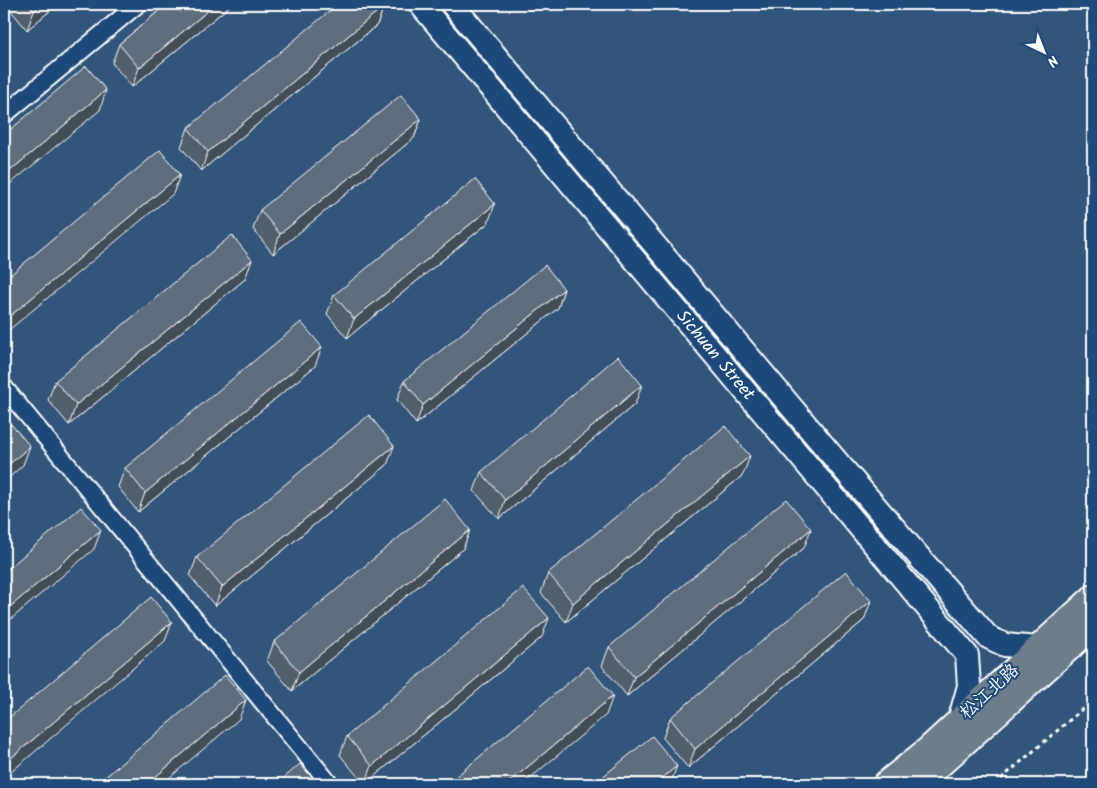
<svg xmlns="http://www.w3.org/2000/svg" width="1097" height="788" viewBox="0 0 1097 788" font-family="Kalam,'LXGW WenKai TC',sans-serif">
  <style>
    .lines { fill: none; stroke-linecap: round; stroke-linejoin: round }
    .street-casing { stroke: #fff; stroke-width: 20 }
    .secondary-casing { stroke: #fff; stroke-width: 26 }
    .primary-casing { stroke: #fff; stroke-width: 29 }
    .path { stroke: #fff; stroke-width: 3; stroke-dasharray: 4 4; stroke-linecap: butt }
    .street { stroke: #1f4a7a; stroke-width: 16 }
    .secondary { stroke: #1f4a7a; stroke-width: 22 }
    .primary { stroke: #6c7d8b; stroke-width: 25 }
    .wall { fill: #515f6c; stroke: #fff }
    .shaded-wall { fill: #424d58; stroke: #fff }
    .building { fill: #5e6e7e; stroke: #fff }
    .labels { text-anchor: middle; dominant-baseline: central; stroke-width: 4; stroke-linejoin: round; paint-order: stroke }
    .street-label { font-size: 18px; fill: #fff; stroke: #1f4a7a }
  </style>
  <rect width="100%" height="100%" fill="#32557b"/>
  <filter id="ink" filterUnits="userSpaceOnUse"><feTurbulence type="fractalNoise" baseFrequency=".02" numOctaves="2"/><feDisplacementMap in="SourceGraphic" scale="10" xChannelSelector="R" yChannelSelector="G"/><feConvolveMatrix kernelMatrix="1 2 1 2 8 2 1 2 1" color-interpolation-filters="sRGB"/></filter>
  <g filter="url(#ink)">
    <g class="lines">
      <g class="street-casing">
        <path id="street" d="M4,115L138,4
          M4,387L330,784"/>
      </g>
      <g class="secondary-casing">
        <g id="secondary">
          <path id="s1" d="M420,4L967,655L969,686L959,721"/>
          <path d="M452,4L840,465L988,637L1005,645L1039,648"/>
        </g>
      </g>
      <g class="primary-casing">
        <path id="primary" d="M886,784L928,750L1093,598
          M918,784L1093,626"/>
      </g>
      <path class="path" d="M995,784L1093,700"/>
      <use href="#street" class="street"/>
      <use href="#secondary" class="secondary"/>
      <use href="#primary" class="primary"/>
    </g>
    <path class="wall" d="M9,4H58L27,30L8,7Z
      M167,4H232L132,87L112,63L119,44Z
      M384,6L377,25L201,171L181,147L188,128Z
      M421,119L414,138L273,254L253,229L260,210Z
      M488,223L347,338L327,314L334,295Z
      M245,279L69,425L48,400L55,381Z
      M564,289L558,308L416,424L397,400L404,381Z
      M315,366L138,512L118,487L125,468Z
      M635,404L499,519L474,491L481,472Z
      M387,465L215,606L190,576L197,557Z
      M743,475L566,622L541,593L548,573Z
      M470,530L463,549L292,691L267,661L274,642Z
      M804,548L627,696L602,666L609,647Z
      M864,620L688,768L663,738L670,718Z
      M542,637L365,784H364L340,755L347,736Z"/>
    <path class="shaded-wall" d="M42,4H58L27,30L34,11Z
      M216,4H232L132,87L139,68Z
      M384,6L377,25L201,171L208,152Z
      M106,90L100,110L4,189V176Z
      M421,119L414,138L273,254L280,234Z
      M180,175L173,194L4,334V321Z
      M495,204L488,223L347,338L354,319Z
      M252,260L245,279L69,425L76,405Z
      M564,289L558,308L416,424L423,405Z
      M322,347L315,366L138,512L145,493Z
      M642,385L635,404L499,519L505,500Z
      M30,446L23,465L4,482V469Z
      M394,446L387,465L215,606L222,587Z
      M750,456L743,475L566,622L573,603Z
      M811,529L804,548L627,696L634,677Z
      M101,530L94,549L4,625V612Z
      M470,530L463,549L292,691L299,672Z
      M871,601L864,620L688,768L695,749Z
      M549,618L542,637L365,784L372,766Z
      M172,622L165,641L4,778V764Z
      M613,696L606,715L523,784H507Z
      M246,700L239,719L162,784H147Z
      M677,766L670,784H655Z"/>
    <path class="building" d="M28,4H42L34,11Z
      M167,4H216L139,68L119,44Z
      M338,4H382L384,6L208,152L188,128Z
      M86,66L106,90L4,176V135Z
      M401,95L421,119L280,234L260,210Z
      M160,150L180,175L4,321V280Z
      M475,179L495,204L354,319L334,295Z
      M232,235L252,260L76,405L55,381Z
      M545,265L564,289L423,405L404,381Z
      M301,322L322,347L145,493L125,468Z
      M618,356L642,385L505,500L481,472Z
      M369,415L394,446L222,587L197,557Z
      M11,424L30,446L4,469V431Z
      M725,426L750,456L573,603L548,573Z
      M445,499L470,530L299,672L274,642Z
      M786,499L811,529L634,677L609,647Z
      M81,507L101,530L4,612V572Z
      M846,571L871,601L695,749L670,718Z
      M523,588L549,618L372,766L347,736Z
      M151,597L172,622L4,764V722Z
      M588,666L613,696L507,784H447Z
      M225,675L246,700L147,784H97Z
      M652,736L677,766L655,784H594Z
      M300,764L318,784H277Z"/>
  </g>
  <g class="labels">
    <g class="street-label">
      <text stroke="none"><textPath href="#s1" startOffset="459">Sichuan Street</textPath></text>
      <text transform="translate(990 692) rotate(-42)">松江北路</text>
    </g>
  </g>
  <rect width="1097" height="788" fill="none" stroke="#1f4a7a" stroke-width="20"/>
  <rect x="10" y="10" width="1077" height="768" fill="none" stroke="#fff" stroke-width="2" filter="url(#ink)"/>
  <g transform="translate(1044 52) rotate(137)" stroke="#1f4a7a" stroke-width="4" paint-order="stroke">
  <path d="M0-4L9 19L0 12L-9 19Z" fill="#ffffff"/>
  <text y="-8" font-size="14" font-weight="bold" text-anchor="middle" fill="#ffffff">N</text>
  </g>
</svg>
